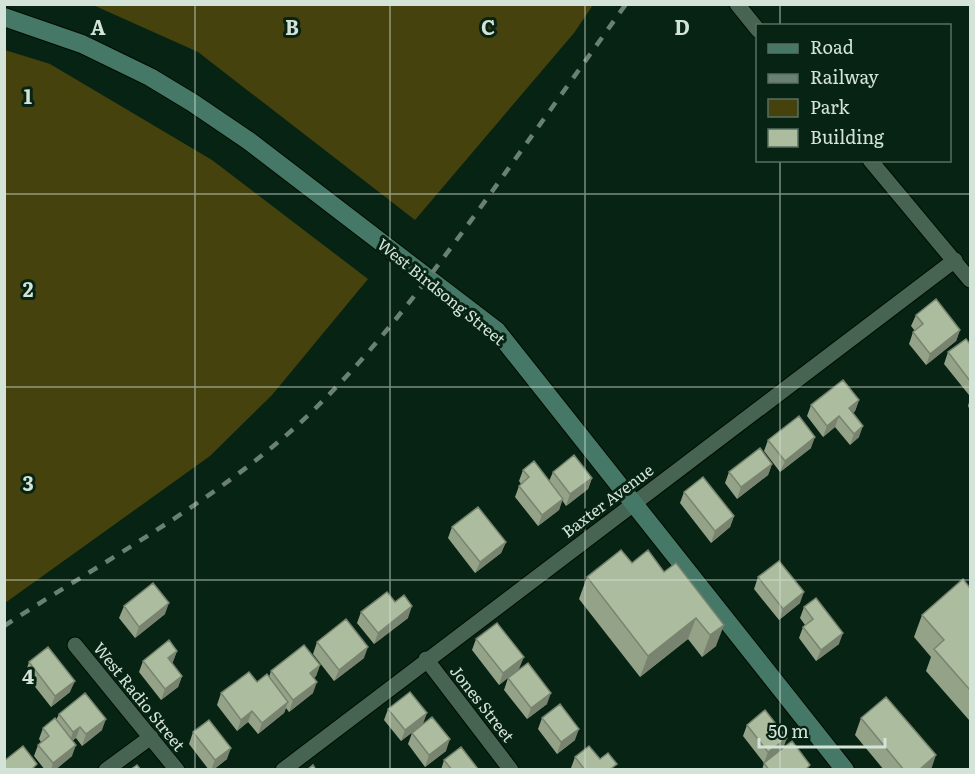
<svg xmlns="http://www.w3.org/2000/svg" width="975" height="774" viewBox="0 0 975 774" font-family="Literata,serif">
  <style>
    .green { fill: #45420d }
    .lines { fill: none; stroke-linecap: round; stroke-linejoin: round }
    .street-casing { stroke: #000c02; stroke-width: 17 }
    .secondary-casing { stroke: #000c02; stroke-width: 20 }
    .street { stroke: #476351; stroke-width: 15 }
    .secondary { stroke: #467867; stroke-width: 18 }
    .rail { stroke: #6a8072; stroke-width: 4.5; stroke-dasharray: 10 10; stroke-linecap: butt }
    .wall { fill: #94a288 }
    .shaded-wall { fill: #78846f }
    .building { fill: #acbc9e; stroke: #78846f; stroke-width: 1.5 }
    .grid { fill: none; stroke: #d3e3d8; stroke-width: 1.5; stroke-opacity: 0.55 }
    .labels { text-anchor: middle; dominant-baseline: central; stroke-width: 6; stroke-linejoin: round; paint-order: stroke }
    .street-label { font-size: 16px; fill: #d3e3d8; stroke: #072313 }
    .grid-label { font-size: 20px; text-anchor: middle; font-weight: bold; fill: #d3e3d8; stroke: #072313; stroke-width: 6; stroke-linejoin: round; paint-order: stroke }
  </style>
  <rect width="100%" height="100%" fill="#072313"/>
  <path class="green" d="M93,5H593L574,33L415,220L198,52Z
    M5,50L50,64L212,160L368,279L272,395L210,456L5,603Z"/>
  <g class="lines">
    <g class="street-casing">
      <path id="street" d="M737,4L758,30
        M870,160L970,280
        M75,645L177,770
        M426,659L511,770
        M106,770L151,737
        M283,770L955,260"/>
    </g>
    <g class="secondary-casing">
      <path id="secondary" d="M4,17L82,44L150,77L193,103L249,141L497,331L845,770"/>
    </g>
    <use href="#street" class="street"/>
    <use href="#secondary" class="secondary"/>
    <path class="rail" d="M4,626C104,561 212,503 300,423C374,354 432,274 491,193C536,130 581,67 626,4"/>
  </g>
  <path class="wall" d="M916,315L960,330L956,341L926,365L909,344L913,332L915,331L911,326Z
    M970,344V394L969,395L944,364L948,352Z
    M970,399V410L968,406Z
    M859,400L855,411L853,413L859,437L850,445L835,427L823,437L807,416L811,405Z
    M768,440L811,448L780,472L764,451Z
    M772,464L768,475L737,499L725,483L729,472Z
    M523,470L549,481L553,472L592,478L588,489L566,506L562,500L559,510L538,526L515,497L519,486L521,484L519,481Z
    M684,492L734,516L730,527L711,543L680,503Z
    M452,527L506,542L501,553L475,573L448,538Z
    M632,563L664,572L676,563L716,646L702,657L688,639L640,677L579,599L587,577Z
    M758,577L800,603L779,620L754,589Z
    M970,588V719L969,720L926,671L931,657L914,637L922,615Z
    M395,602L408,618L374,644L357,623L361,612Z
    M124,606L165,614L135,638L119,618Z
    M804,607L839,644L816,661L799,638L803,627L805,625L800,618Z
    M476,639L519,669L499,685L472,650Z
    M317,642L364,658L334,681L313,654Z
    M177,651L172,663L182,676L178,687L161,700L139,672L143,661Z
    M29,662L70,692L51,707L25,674Z
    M320,665L316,676L314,678L313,693L289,712L286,708L284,713L258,734L248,722L237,731L217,705L221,693L257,682L269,677L271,671Z
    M508,678L547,704L527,719L504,690Z
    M388,709L423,724L401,741L384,720Z
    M59,714L102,730L82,746L76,738L73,740L72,756L55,770H45L34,756L38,745L41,742L39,739L43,728L56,720Z
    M542,718L575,740L557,754L538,729Z
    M861,718L931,770H884L855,735Z
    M747,725L809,770H762L764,763L743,736Z
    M193,732L227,759L213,770H209L189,744Z
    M412,733L446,751L425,767L408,744Z
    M575,757L600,759L615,770H572L571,768Z
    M444,760L478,770H441Z"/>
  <path class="shaded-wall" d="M960,330L956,341L926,365L930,354Z
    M859,400L855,411L845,419L849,408Z
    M839,416L835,427L823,437L827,426Z
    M863,426L859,437L850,445L854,434Z
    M815,437L811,448L780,472L785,461Z
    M772,464L768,475L737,499L741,487Z
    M592,478L588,489L566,506L570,494Z
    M563,499L559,510L538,526L542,515Z
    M734,516L730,527L711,543L715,531Z
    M506,542L501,553L475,573L480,562Z
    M804,592L800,603L779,620L783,609Z
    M169,603L165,614L135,638L139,627Z
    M412,606L408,618L374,644L378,633Z
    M696,618L688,639L640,677L648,656Z
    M724,625L716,646L702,657L710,635Z
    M843,633L839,644L816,661L821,650Z
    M368,647L364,658L334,681L339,670Z
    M177,651L173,662L164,669L168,658Z
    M524,657L519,669L499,685L503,673Z
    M320,665L316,676L306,684L310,673Z
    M182,676L178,687L161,700L165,689Z
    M75,681L70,692L51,707L55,696Z
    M317,682L313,693L289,712L293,700Z
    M551,693L547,704L527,719L531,708Z
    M288,702L284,713L258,734L262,723Z
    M252,711L248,722L237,731L241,720Z
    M427,713L423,724L401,741L405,730Z
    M106,719L102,730L82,746L86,734Z
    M80,727L76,738L69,743L73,732Z
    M579,729L575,740L557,754L561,742Z
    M787,738L783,749L764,763L768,752Z
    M450,739L446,751L425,767L429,755Z
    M76,745L72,756L55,770H51L53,763Z
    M231,748L227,759L213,770H211L215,760Z
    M936,755L931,770H919Z"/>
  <path class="building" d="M936,299L960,330L930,354L913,332L923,324L916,315Z
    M966,339L970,344V381L948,352Z
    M843,380L859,400L849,408L863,426L854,434L839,416L827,426L811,405Z
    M799,416L815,437L785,461L768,440Z
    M760,448L772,464L741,487L729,472Z
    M574,455L592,478L570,494L553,472Z
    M534,461L563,499L542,515L519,486L529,477L523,470Z
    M703,477L734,516L715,531L684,492Z
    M478,507L506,542L480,562L452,527Z
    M621,550L632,563L648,550L664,572L676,563L724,625L710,635L696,618L648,656L587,577Z
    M779,561L804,592L783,609L758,577Z
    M963,579L970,588V690L934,649L944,640L922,615Z
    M153,583L169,603L139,627L124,606Z
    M387,592L395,602L404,595L412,606L378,633L361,612Z
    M816,598L843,633L821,650L803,627L813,619L804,607Z
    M346,619L368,647L339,670L317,642Z
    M497,623L524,657L503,673L476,639Z
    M169,640L177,651L168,658L182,676L165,689L143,661Z
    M304,645L320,665L310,673L317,682L293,700L271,671Z
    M48,647L75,681L55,696L29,662Z
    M528,663L551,693L531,708L508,678Z
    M249,672L257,682L267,674L288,702L262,723L252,711L241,720L221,693Z
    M410,692L427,713L405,730L388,709Z
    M85,693L106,719L86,734L80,727L73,732L59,714Z
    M886,697L936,755L919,770H904L861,718Z
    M560,704L579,729L561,742L542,718Z
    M765,710L787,738L768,752L747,725Z
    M432,717L450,739L429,755L412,733Z
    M55,718L76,745L53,763L38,745L49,736L43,728Z
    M209,720L231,748L215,760L193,732Z
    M792,741L810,765L805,770H769L764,763Z
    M23,746L37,764L31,770H4V761Z
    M589,746L600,759L608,753L617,764L609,770H585L575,757Z
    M461,747L478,769L477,770H452L444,760Z
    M137,765L141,770H130Z
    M313,765L316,770H307Z"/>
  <path class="grid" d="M195,4V770M390,4V770M585,4V770M780,4V26M780,160V770M4,194H970M4,387H970M4,580H970"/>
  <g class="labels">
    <g class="street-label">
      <text transform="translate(442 291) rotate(39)">West Birdsong Street</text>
      <text transform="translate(607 500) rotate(-37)">Baxter Avenue</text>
      <text transform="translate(140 696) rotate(51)">West Radio Street</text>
      <text transform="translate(483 703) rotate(52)">Jones Street</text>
    </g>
  </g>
  <g class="grid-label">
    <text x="98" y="35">A</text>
    <text x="292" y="35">B</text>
    <text x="488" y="35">C</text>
    <text x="682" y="35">D</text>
    <text x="28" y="104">1</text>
    <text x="28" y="297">2</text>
    <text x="28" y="491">3</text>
    <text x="28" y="684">4</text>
  </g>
  <rect width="975" height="774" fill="none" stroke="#d3e3d8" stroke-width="12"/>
  <rect x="756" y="24" width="195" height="138" fill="#072313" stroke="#597062" stroke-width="1.5"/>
  <rect x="768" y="44" width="30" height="9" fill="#467867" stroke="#597062" stroke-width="1.5"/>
  <text x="810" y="54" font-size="18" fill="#d3e3d8">Road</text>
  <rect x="768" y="74" width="30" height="9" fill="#6a8072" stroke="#597062" stroke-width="1.5"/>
  <text x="810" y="84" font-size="18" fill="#d3e3d8">Railway</text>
  <rect x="768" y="99" width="30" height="18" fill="#45420d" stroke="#597062" stroke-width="1.5"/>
  <text x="810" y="114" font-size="18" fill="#d3e3d8">Park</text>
  <rect x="768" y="129" width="30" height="18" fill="#acbc9e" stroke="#597062" stroke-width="1.5"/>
  <text x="810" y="144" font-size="18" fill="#d3e3d8">Building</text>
  <path d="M759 738v9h126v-9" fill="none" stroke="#d3e3d8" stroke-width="3"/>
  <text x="768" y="738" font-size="18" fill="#d3e3d8" stroke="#072313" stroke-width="4.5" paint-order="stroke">50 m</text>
</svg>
